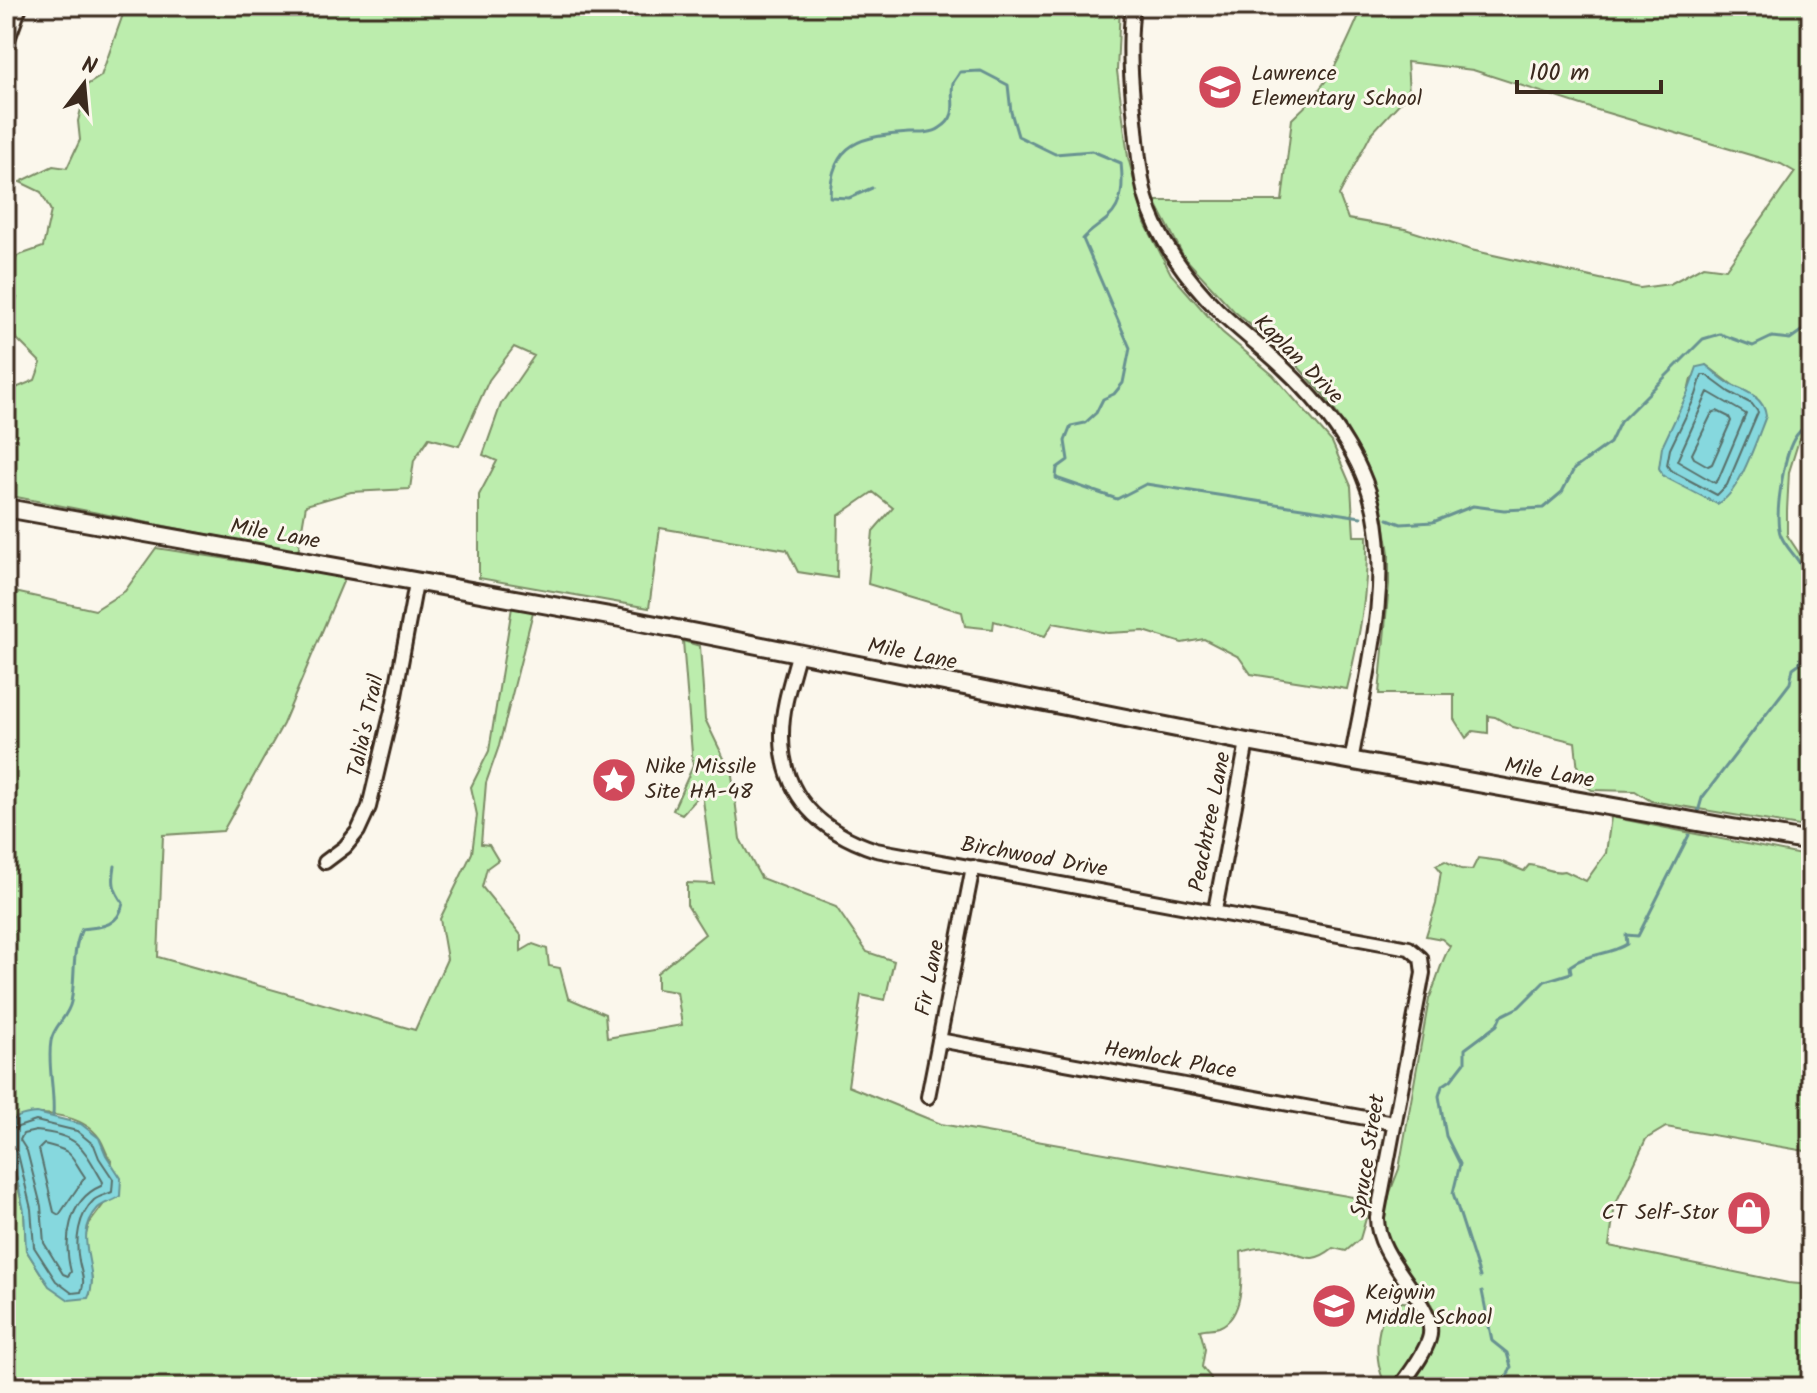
<svg xmlns="http://www.w3.org/2000/svg" width="1817" height="1393" viewBox="0 0 1817 1393" font-family="Kalam,sans-serif">
  <style>
    .green { fill: #bcedad; stroke: #7c8c66; stroke-width: 2; fill-rule: evenodd }
    .water { fill: #86d8de; stroke: #689291; stroke-width: 2 }
    .lines { fill: none; stroke-linecap: round; stroke-linejoin: round }
    .shore { stroke: #59706b; stroke-width: 2 }
    .stream { stroke: #689291; stroke-width: 3 }
    .street-casing { stroke: #3b2a1e; stroke-width: 18 }
    .secondary-casing { stroke: #3b2a1e; stroke-width: 22 }
    .street { stroke: #fbf7ec; stroke-width: 12 }
    .secondary { stroke: #fbf7ec; stroke-width: 16 }
    .labels { text-anchor: middle; dominant-baseline: central; stroke-width: 6; stroke-linejoin: round; paint-order: stroke }
    .poi-label { font-size: 22px; fill: #3b2a1e; stroke: #fbf7ec; text-anchor: start }
    .street-label { font-size: 22px; fill: #3b2a1e; stroke: #fbf7ec }
  </style>
  <rect width="100%" height="100%" fill="#fbf7ec"/>
  <filter id="ink" filterUnits="userSpaceOnUse"><feTurbulence type="fractalNoise" baseFrequency=".0125" numOctaves="2"/><feDisplacementMap in="SourceGraphic" scale="16" xChannelSelector="R" yChannelSelector="G"/><feConvolveMatrix kernelMatrix="1 2 1 2 8 2 1 2 1" color-interpolation-filters="sRGB"/></filter>
  <g filter="url(#ink)">
    <path class="green" d="M126,6H1120L1117,71L1128,157L1145,223L1171,274L1222,332L1273,375L1332,442L1351,486L1354,536H1367C1368,592 1360,635 1347,689L1251,674L1239,657L1204,639L1182,643L1144,631L1108,633L1053,623L1045,636L994,621L993,629L965,626L962,612L868,584L873,531L893,508L873,492L838,516L837,578L798,572L787,550L660,528L649,608L479,578V495L497,461L483,455L501,404L534,356L514,347L489,380L459,446L429,438L414,460L410,489L351,492L306,505L298,552L6,495V397L11,390L35,380L41,363L15,337L6,336V319L17,298L6,293V275L11,276L17,256L43,247L51,211L41,192L20,182L53,166L67,168L80,140L78,121L87,85L101,76Z
      M1363,6H1811V430L1799,440L1789,472L1787,511V535L1811,571V828L1651,801L1635,791L1592,790L1579,781L1575,742L1513,727L1495,717L1488,716V733L1473,731L1466,738L1454,719V694H1379L1389,584V553L1382,508L1367,465L1345,425L1322,393L1293,361L1234,311L1184,257L1155,201H1282L1292,119C1330,85 1344,51 1363,6ZM1407,62L1473,70L1594,109L1781,164L1795,172L1726,269L1703,266L1670,284L1640,288L1471,250L1405,229L1348,219L1339,195L1371,134L1409,93ZM1706,365L1734,386L1757,398L1688,392L1691,379Z
      M156,548L345,577L283,724L223,831L163,835L158,957L415,1030L447,959L440,919L472,853L477,815L471,787L489,751L512,607L534,608L499,746L486,783L481,844L489,845L498,860L487,868L482,887L521,935V951L533,944L547,949L549,966L560,968L568,998L605,1014L607,1038L682,1025L677,992L657,989V973L705,934L687,905V883L714,884L702,792L682,814L673,810L693,766L683,641L700,646L705,719L732,775L740,839L761,878L836,907L867,952L894,961L885,1000L861,995L848,1086L941,1124L1364,1199L1374,1191L1360,1239L1346,1251L1333,1248C1309,1267 1304,1254 1279,1249C1267,1246 1253,1248 1241,1252C1242,1274 1245,1317 1219,1327C1213,1329 1206,1328 1200,1330L1205,1349L1202,1367L1211,1378L1210,1387H6V1140L24,1211L26,1250L47,1283L90,1294L92,1280L84,1242L89,1224L103,1205L112,1162C106,1155 105,1147 100,1139C84,1114 36,1108 12,1120L6,1131V590L95,610L125,591Z
      M1611,817L1811,857V1152L1666,1127L1646,1139L1615,1205L1609,1246L1788,1283L1811,1285V1387H1407C1417,1372 1432,1356 1436,1339C1447,1293 1386,1267 1384,1223C1384,1204 1392,1187 1399,1169L1429,999C1437,981 1440,963 1450,946L1442,939L1426,936L1436,904L1441,871L1436,865L1445,861L1461,869L1472,870L1478,858L1500,861L1524,871L1529,865C1542,866 1553,874 1565,871L1586,881L1606,853Z
      M1402,1302C1446,1304 1412,1373 1390,1383L1384,1381C1374,1360 1376,1331 1386,1310Z"/>
    <path class="water" d="M1706,365C1714,371 1724,382 1734,386C1747,391 1764,398 1766,416C1757,438 1739,496 1717,504L1663,476L1659,468L1662,447L1688,392L1697,367Z
      M37,1113L81,1124L99,1138L106,1155L121,1178L120,1196C113,1202 104,1202 98,1208C70,1239 102,1270 88,1298L69,1300L49,1286L26,1250L24,1211L6,1131C10,1117 23,1114 37,1113Z"/>
    <g class="lines">
      <path class="shore" d="M1702,375H1706L1729,392L1752,404L1758,412L1727,485L1717,495L1670,470L1667,465L1670,449L1696,395Z
        M1708,392L1746,414L1718,480L1715,483L1677,461Z
        M1717,411L1729,417L1731,421L1712,464L1708,466L1694,458L1692,454L1712,413Z
        M6,1131L36,1121L77,1131L94,1145L99,1158L113,1179L112,1192C106,1195 99,1196 94,1200C78,1215 75,1241 79,1261C81,1273 86,1281 81,1292L72,1293L56,1281L34,1247L31,1209L18,1154L13,1148L6,1147
        M36,1131C80,1135 83,1148 103,1182L101,1186C68,1200 63,1241 71,1272L68,1276L63,1274L44,1243L41,1206L27,1151L20,1140L23,1134Z
        M44,1144C76,1152 68,1153 85,1177L59,1215L54,1212L39,1149Z"/>
      <path class="stream" d="M872,188L849,198L830,197C831,142 862,136 910,133C919,133 932,134 940,128C961,115 949,98 953,83C955,79 958,76 960,72L981,71L1008,85L1011,112L1018,136L1055,154L1092,151L1121,163C1123,182 1124,204 1108,218C1099,226 1091,230 1083,239L1130,348L1123,383L1114,394L1103,399L1096,413L1085,423L1071,426L1065,441L1068,460L1057,468L1056,478L1117,499L1146,484L1361,517
        M1388,519L1401,524L1433,522L1473,506L1504,510L1543,508L1562,492L1574,469L1610,443L1620,422L1703,339L1720,334L1753,346L1772,337L1790,339L1811,324
        M1698,812L1702,798L1790,683L1793,668L1800,663L1811,614C1805,603 1810,590 1806,578C1800,557 1789,553 1781,536C1773,518 1784,456 1794,439C1798,432 1805,426 1811,421
        M53,1115C55,1091 47,1065 51,1041C53,1027 68,1017 71,1002C76,978 71,951 82,929C102,927 119,926 123,903C113,890 112,882 115,866
        M1480,1277L1453,1193L1460,1164L1446,1136L1439,1096L1442,1086L1451,1080L1465,1062V1049L1497,1025L1501,1016L1519,1007L1545,981L1571,973L1570,966C1589,952 1608,956 1627,944L1626,935L1638,936L1689,835
        M1482,1291L1492,1341L1507,1353L1511,1367L1503,1387"/>
      <g class="street-casing">
        <path id="street" d="M1133,6C1128,45 1131,82 1135,120C1138,146 1139,173 1146,198C1157,239 1188,280 1217,309C1236,328 1257,343 1276,361C1320,401 1361,451 1374,510C1391,593 1365,680 1351,762
          M798,655C791,681 782,707 782,734C781,796 821,832 876,850L1409,948L1421,958L1423,973L1377,1217C1376,1261 1440,1306 1429,1339C1423,1357 1410,1372 1400,1387
          M325,862L345,847L358,831L369,807L393,706L416,583
          M1215,910L1247,742
          M939,1040L1393,1123
          M928,1097L973,867"/>
      </g>
      <g class="secondary-casing">
        <path id="secondary" d="M6,39L18,6
          M6,508L621,618L1247,742L1811,842"/>
      </g>
      <use href="#street" class="street"/>
      <use href="#secondary" class="secondary"/>
    </g>
  </g>
  <defs>
    <g id="school-disc" transform="scale(2.3)"><circle r="9.5" fill="#d1495b" stroke="#fbf7ec"/><path d="M0-5L7-2L0 1L-7-2ZM-4 1L0 2.5L4 1V4Q0 6-4 4Z" fill="#fff"/></g>
    <g id="sight-disc" transform="scale(2.3)"><circle r="9.5" fill="#d1495b" stroke="#fbf7ec"/><path d="M0-6L1.8-2.2L6-1.7L2.9 1.2L3.7 5.4L0 3.3L-3.7 5.4L-2.9 1.2L-6-1.7L-1.8-2.2Z" fill="#fff"/></g>
    <g id="shop-disc" transform="scale(2.3)"><circle r="9.5" fill="#d1495b" stroke="#fbf7ec"/><path d="M-5-2.5h2.3a2.7 3.5 0 0 1 5.4 0H5L5.5 6h-11ZM-1.5-2.5h3a1.5 2.3 0 0 0-3 0Z" fill="#fff"/></g>
  </defs>
  <g fill-rule="evenodd">
    <use href="#school-disc" x="1220" y="87"/>
    <use href="#sight-disc" x="614" y="780"/>
    <use href="#shop-disc" x="1749" y="1213"/>
    <use href="#school-disc" x="1334" y="1306"/>
  </g>
  <g class="labels">
    <g class="poi-label">
      <text x="1251" y="74">Lawrence<tspan x="1251" dy="25">Elementary School</tspan></text>
      <text x="645" y="767">Nike Missile<tspan x="645" dy="25">Site HA-48</tspan></text>
      <text x="1718" y="1213" text-anchor="end">CT Self-Stor</text>
      <text x="1365" y="1293">Keigwin<tspan x="1365" dy="25">Middle School</tspan></text>
    </g>
    <g class="street-label">
      <text transform="translate(1298 360) rotate(45)">Kaplan Drive</text>
      <text transform="translate(275 535) rotate(10)">Mile Lane</text>
      <text transform="translate(912 655) rotate(11)">Mile Lane</text>
      <text transform="translate(367 726) rotate(-78)">Talia's Trail</text>
      <text transform="translate(1549 774) rotate(10)">Mile Lane</text>
      <text transform="translate(1211 822) rotate(-79)">Peachtree Lane</text>
      <text transform="translate(1034 858) rotate(10)">Birchwood Drive</text>
      <text transform="translate(931 978) rotate(-79)">Fir Lane</text>
      <text transform="translate(1170 1061) rotate(10)">Hemlock Place</text>
      <text transform="translate(1369 1156) rotate(-81)">Spruce Street</text>
    </g>
  </g>
  <rect width="1817" height="1393" fill="none" stroke="#fbf7ec" stroke-width="32"/>
  <rect x="16" y="16" width="1785" height="1361" fill="none" stroke="#3b2a1e" stroke-width="3" filter="url(#ink)"/>
  <g transform="translate(84 84) rotate(16)" stroke="#fbf7ec" stroke-width="6" paint-order="stroke">
  <path d="M0-6L14 30L0 20L-14 30Z" fill="#3b2a1e"/>
  <text y="-12" font-size="22" font-weight="bold" text-anchor="middle" fill="#3b2a1e">N</text>
  </g>
  <path d="M1517 80v12h144v-12" fill="none" stroke="#3b2a1e" stroke-width="4"/>
  <text x="1529" y="80" font-size="24" fill="#3b2a1e" stroke="#fbf7ec" stroke-width="6" paint-order="stroke">100 m</text>
</svg>
